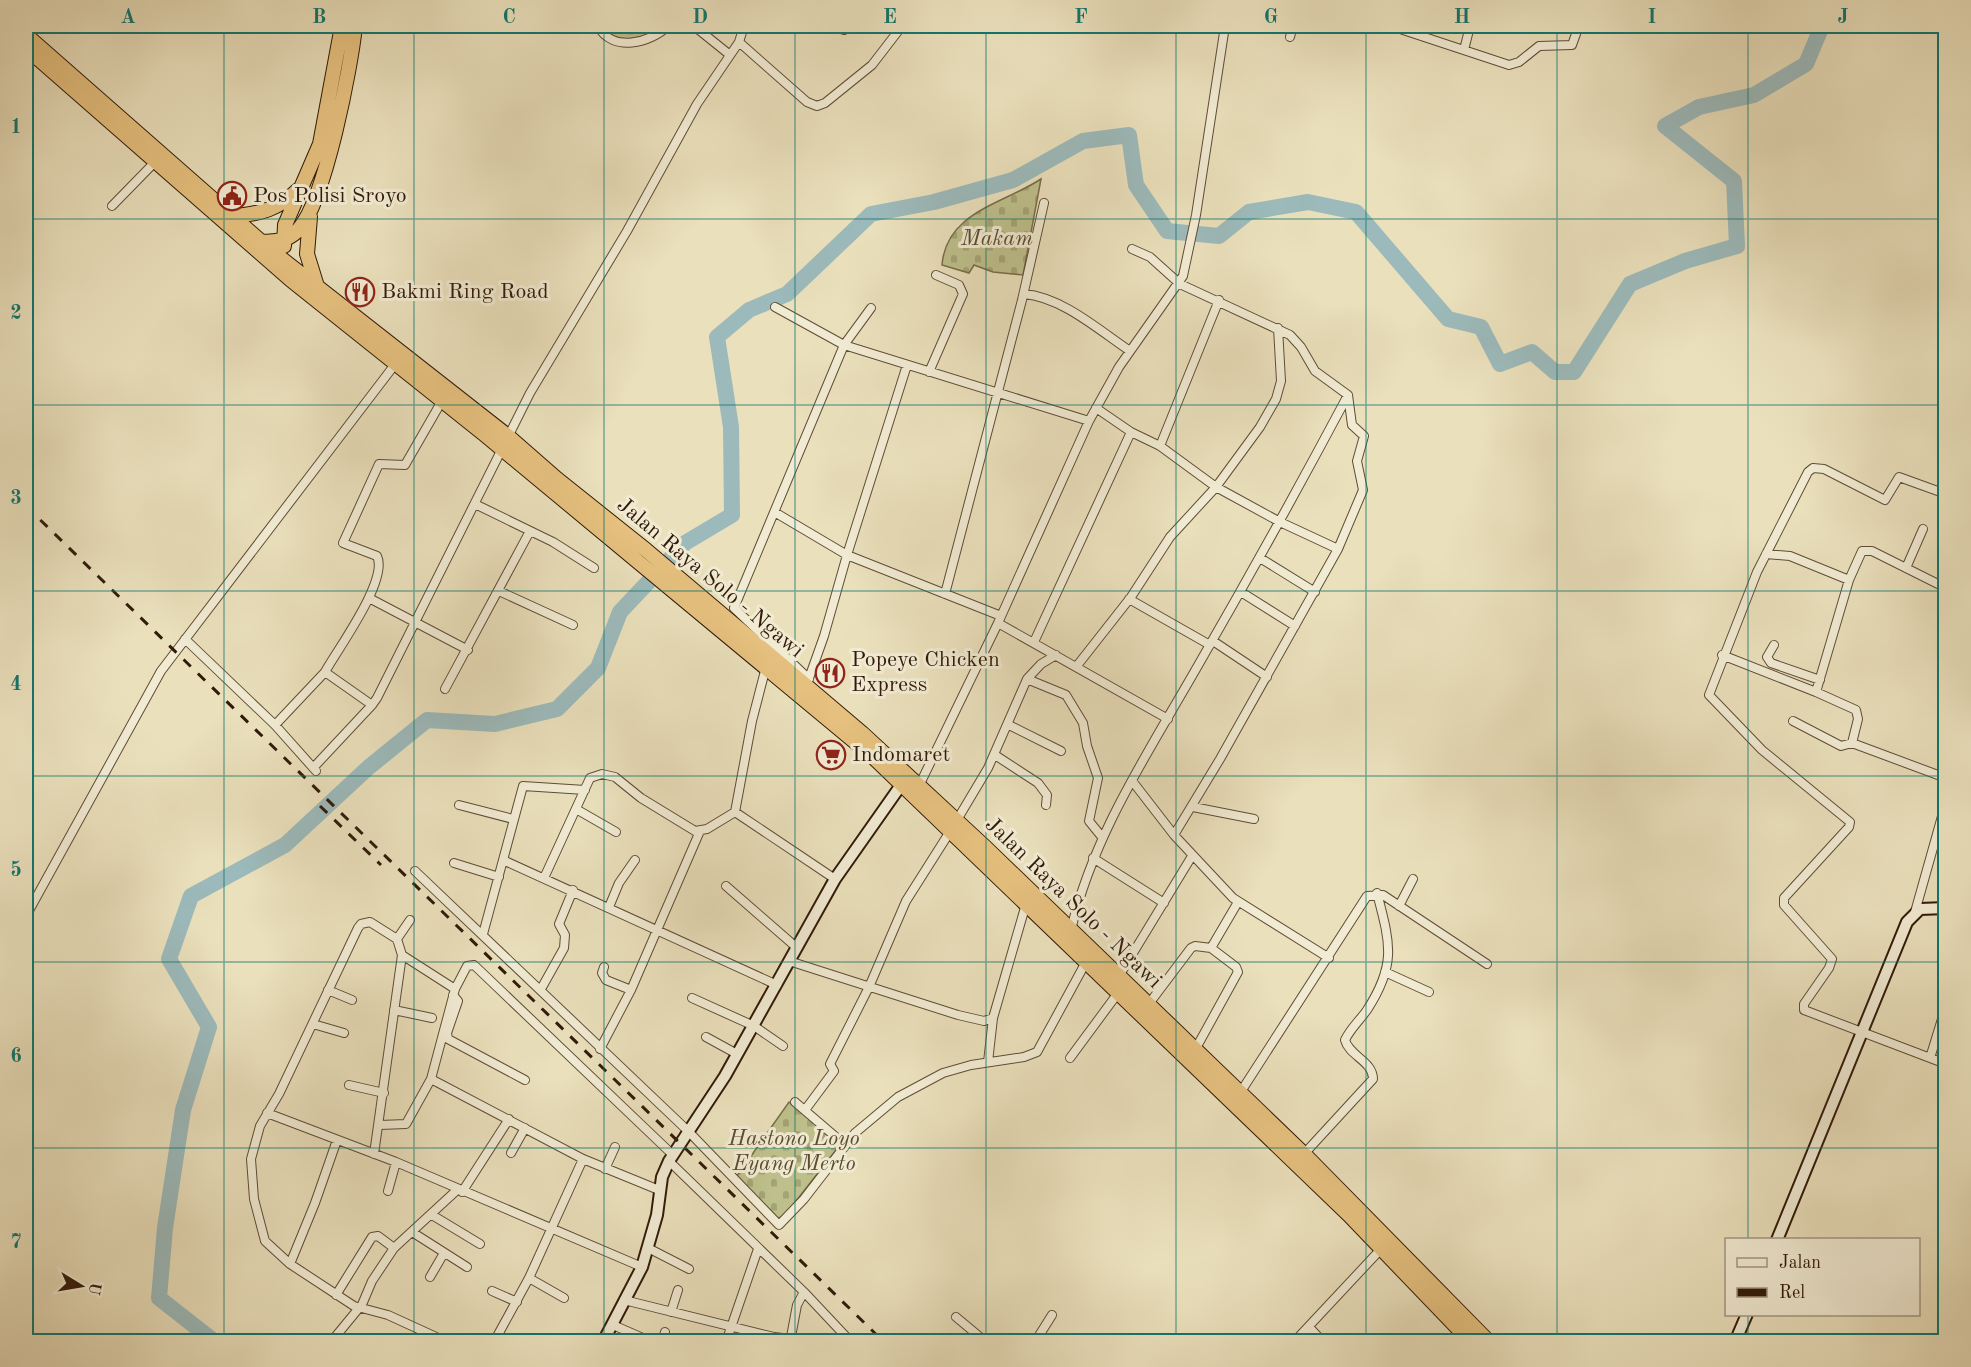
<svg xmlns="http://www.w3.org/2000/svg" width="1971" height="1367" viewBox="0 0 1971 1367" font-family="'Old Standard TT',serif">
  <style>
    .cemetery { fill: url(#cemetery-stones); stroke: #786d4a; stroke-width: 1.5 }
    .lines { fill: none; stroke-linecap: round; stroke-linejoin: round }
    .river { stroke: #9cbabb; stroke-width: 16 }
    .street-casing { stroke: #5f4c36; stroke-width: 10 }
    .secondary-casing { stroke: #311a09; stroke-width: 14 }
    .highway-casing { stroke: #311a09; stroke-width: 16 }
    .street { stroke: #f1ebd3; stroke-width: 8 }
    .secondary { stroke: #f1ebd3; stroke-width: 10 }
    .highway { stroke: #e5c07e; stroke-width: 14 }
    .rail { stroke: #311a09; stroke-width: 3; stroke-dasharray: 10 10; stroke-linecap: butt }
    .grid { fill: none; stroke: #0f766e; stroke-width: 1.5; stroke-opacity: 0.55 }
    .labels { text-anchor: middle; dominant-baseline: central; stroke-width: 6; stroke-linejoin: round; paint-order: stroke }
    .poi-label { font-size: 22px; fill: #311a09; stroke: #f1ebd3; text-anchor: start }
    .park-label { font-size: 22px; font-style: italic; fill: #5b4c30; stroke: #f1ebd3 }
    .street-label { font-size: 22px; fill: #311a09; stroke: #f1ebd3 }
    .neatline { fill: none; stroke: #0f766e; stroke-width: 2 }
    .grid-label { font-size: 20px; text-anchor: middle; font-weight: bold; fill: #0f766e }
  </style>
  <defs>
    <pattern id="cemetery-stones" width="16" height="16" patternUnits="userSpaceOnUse" patternTransform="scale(1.5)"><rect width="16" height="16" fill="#bec08c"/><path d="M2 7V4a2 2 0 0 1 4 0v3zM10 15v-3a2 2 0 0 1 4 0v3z" fill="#a4a477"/></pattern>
  </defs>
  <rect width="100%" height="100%" fill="#eae0bc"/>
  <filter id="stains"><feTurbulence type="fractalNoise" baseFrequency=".00333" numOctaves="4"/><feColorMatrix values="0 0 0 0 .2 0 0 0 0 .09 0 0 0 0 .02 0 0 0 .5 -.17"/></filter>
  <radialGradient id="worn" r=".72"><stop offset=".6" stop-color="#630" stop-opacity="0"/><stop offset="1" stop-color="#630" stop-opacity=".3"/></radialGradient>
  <path class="cemetery" d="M602,26H664C647,37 615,48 602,26Z
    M1041,179L1023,275L993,272L974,265L969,273L942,265C946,212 1003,204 1041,179Z
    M789,1102L840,1145L785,1215L777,1219L737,1176Z"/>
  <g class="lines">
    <path class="river" d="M215,1342L159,1298L165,1228L183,1110L209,1027L169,959L191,896L285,845L369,767L427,720L495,724L557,709L598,668L620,612L685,543L732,515L731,427L717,337L749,310L787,294L871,214L934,202L1013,180L1083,141L1129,135L1136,185L1167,231L1219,236L1249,212L1308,202L1356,212L1448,319L1481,327L1500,364L1532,352L1555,372H1574L1630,284L1685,261L1737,246L1734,181L1665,126L1699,107L1754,95L1806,64L1822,26"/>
    <g class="street-casing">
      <path id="street" d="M598,26C612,53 651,43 668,26
        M694,26L730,55
        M831,26L844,30L850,26
        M1047,26H1053
        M1391,26L1509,65L1519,62L1539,46L1572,45L1577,31L1566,26
        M1577,29L1591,26
        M1290,37L1293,26
        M739,42L807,102L817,106L825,103L872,65L902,26
        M1464,50L1470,26
        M112,206L154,163
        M1132,249L1150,257L1180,284L1290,335L1301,347L1315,371L1348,395L1352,425L1364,436L1357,461L1363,490L1338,549L1220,759L1174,835
        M1024,294C1062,297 1100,331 1130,351
        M775,307L844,345L1089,421
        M929,372L963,294L959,285L936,275
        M1096,408L1131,432L1160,446L1216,487L1280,522L1338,549
        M1160,446L1219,300
        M1946,494L1899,477L1885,500L1824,469L1813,468L1808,472L1757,572L1709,695L1762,750L1850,822L1849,827L1784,898V905L1832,959L1829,968L1804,1004V1010L1946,1064
        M475,504L553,542L594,568
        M776,513L847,555L1001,616
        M1766,554L1790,556L1849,580
        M1260,558L1315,592
        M1906,568L1923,529
        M1946,588L1872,551H1862L1849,580L1816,692L1856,710L1858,719L1852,743L1946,778
        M499,591L573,625
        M1241,592L1295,626
        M945,594L1022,300L1044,203
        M369,598L468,650
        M1129,599L1210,645
        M998,623L1168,719
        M185,639L275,725L316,771
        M1213,641L1267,677
        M1034,642L1131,432
        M1774,645L1767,657L1771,663L1820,680
        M1945,649H1946
        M1722,655L1816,692
        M1076,667L1131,597L1170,537L1216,487L1260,427L1276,399L1281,381L1278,328
        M325,672C337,650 389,580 377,556L343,543L379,464L405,465L443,399
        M809,679L734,608L844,345L871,308
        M1027,679L1066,695L1083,723L1087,746L1098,778L1089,821L1102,837
        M808,681L824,636L847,555L907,365
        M445,689L530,531
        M1793,721L1841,746L1852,743
        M275,725L325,672L372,705L377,698L530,393L627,231L697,104L739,42L744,26
        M1009,725L1061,751
        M995,755L1038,783L1047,795L1046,805
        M314,767L372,705
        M1133,782L1174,835L1233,898L1329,958
        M918,788L998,623L1089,421L1119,367L1183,276L1196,215L1225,26
        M585,790L523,786L503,860L777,985
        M459,805L513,819
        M1193,807L1254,819
        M576,809L616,832
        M735,812L835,879
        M957,820L988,768L1027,679L1041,664L1056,655
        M1093,858L1164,903
        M454,863L499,877
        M415,871L688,1131L779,1225L804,1199L855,1133L898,1097L943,1073L971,1065L1024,1057L1037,1052L1086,962
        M544,878L590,778L602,774L615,777L641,798L695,831L707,829L735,812L752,721L766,667
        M726,886L796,947
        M1399,906L1413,879
        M609,907L619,883L635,860
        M1915,912L1946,802
        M26,916L161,671L396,363
        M1071,930C1093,835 1148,753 1196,669C1248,579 1299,487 1348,395
        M483,934L503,860
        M397,939L410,920
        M402,955L455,989
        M789,961L958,1015L984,1021L993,1018L1026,904
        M604,967L602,973L606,980L631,990
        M1385,972L1429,992
        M1119,976L1192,856
        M541,989L564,948L565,935L559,924L573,890
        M328,990L352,1000
        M453,995L458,1001L447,1033L448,1039L525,1080
        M692,998L754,1026L783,1046
        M1148,1005L1191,948L1195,946L1211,948
        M394,1010L432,1018
        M313,1024L344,1033
        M706,1037L737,1054
        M600,1049L631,990L700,831
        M1195,1050L1238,972L1236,967L1211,948L1238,902
        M1070,1058L1118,993
        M1930,1058L1946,1006
        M988,1062L993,1018
        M349,1085L384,1093
        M1240,1093L1367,896L1383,895L1487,964
        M795,1102L844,1144
        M805,1110L834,1071L830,1064L869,987L906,901L951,830
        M267,1113L396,1162L642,1267
        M380,1125L406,1124L431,1079
        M511,1153L525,1128
        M374,1154L402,955L397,939L370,922L361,924L358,928L279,1094L260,1126L251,1159L254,1199L265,1241L290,1264L354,1306L388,1315L447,1342
        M1304,1154L1373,1079C1373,1061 1349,1056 1345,1040C1350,1029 1360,1020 1367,1010C1397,964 1390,943 1377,893
        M669,1161L804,1292L851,1342
        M605,1169L615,1147
        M659,1190L583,1159L431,1079L455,989L467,966L474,965L673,1155
        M388,1191L396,1162
        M462,1192L509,1119
        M432,1215L480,1244
        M412,1232L467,1267
        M648,1248L689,1269
        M290,1264L315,1203L337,1140
        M430,1277L444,1253
        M529,1278L564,1298
        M492,1291L517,1302
        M336,1295L372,1237L378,1236L394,1248
        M624,1300L774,1337L791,1339
        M361,1307L372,1281L394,1248L457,1190
        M671,1312L678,1290
        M956,1317L986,1342
        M613,1325L652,1342
        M1309,1327L1323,1342
        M331,1342L359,1308
        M494,1342L529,1278L583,1159
        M662,1342L665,1332
        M726,1342L758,1249
        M790,1342L797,1305L804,1292
        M1035,1342L1052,1315
        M1294,1342L1381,1249"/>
    </g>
    <g class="secondary-casing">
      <path id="secondary" d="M1777,1240L1907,922L1920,909L1946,908
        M603,1342L642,1267L657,1215L662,1177L669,1161L725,1076L835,879L906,778
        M1735,1342L1747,1314"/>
    </g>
    <g class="highway-casing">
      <path id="highway" d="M26,35L273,252L509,437L557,479L646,550L862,733L984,846L1307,1157L1489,1342
        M26,48L291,280L484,434L871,755L1349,1215L1471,1342
        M233,216C261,214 278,209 298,190
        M310,217L307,254L316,283
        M256,241C272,243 288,242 299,229C325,200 351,67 355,26
        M284,246L285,225L320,144L342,26"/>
    </g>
    <use href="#street" class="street"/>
    <use href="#secondary" class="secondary"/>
    <use href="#highway" class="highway"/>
    <path class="rail" d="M26,506L884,1342
      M320,806L381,865"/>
  </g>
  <path class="grid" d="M224,26V1342M414,26V1342M604,26V1342M795,26V1342M986,26V1342M1176,26V1342M1366,26V1342M1557,26V1342M1748,26V1240M26,219H1946M26,405H1946M26,591H1946M26,776H1946M26,962H1946M26,1148H1946M1748,1314V1342"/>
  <defs>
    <g id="civic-ring" transform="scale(1.5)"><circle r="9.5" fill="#f1ebd3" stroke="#8f2418" stroke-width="1.5"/><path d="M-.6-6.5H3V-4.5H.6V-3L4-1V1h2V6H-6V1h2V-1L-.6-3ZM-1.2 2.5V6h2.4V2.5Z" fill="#8f2418"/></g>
    <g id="restaurant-ring" transform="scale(1.5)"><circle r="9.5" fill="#f1ebd3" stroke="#8f2418" stroke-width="1.5"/><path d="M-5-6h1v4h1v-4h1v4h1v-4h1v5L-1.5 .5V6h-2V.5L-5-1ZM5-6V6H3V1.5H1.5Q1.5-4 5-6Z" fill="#8f2418"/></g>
    <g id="supermarket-ring" transform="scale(1.5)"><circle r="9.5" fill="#f1ebd3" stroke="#8f2418" stroke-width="1.5"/><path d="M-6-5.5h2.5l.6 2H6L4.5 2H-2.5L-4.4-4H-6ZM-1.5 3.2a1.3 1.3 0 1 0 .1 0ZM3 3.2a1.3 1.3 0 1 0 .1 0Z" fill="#8f2418"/></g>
  </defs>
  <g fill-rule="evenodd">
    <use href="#civic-ring" x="232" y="196"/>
    <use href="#restaurant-ring" x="360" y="292"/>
    <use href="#restaurant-ring" x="830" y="673"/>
    <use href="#supermarket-ring" x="831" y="755"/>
  </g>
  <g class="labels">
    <g class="poi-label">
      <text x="253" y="196">Pos Polisi Sroyo</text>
      <text x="381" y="292">Bakmi Ring Road</text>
      <text x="851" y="660">Popeye Chicken<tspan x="851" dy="25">Express</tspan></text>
      <text x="852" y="755">Indomaret</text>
    </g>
    <g class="park-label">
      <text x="997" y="239">Makam</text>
      <text x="794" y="1139">Hastono Loyo<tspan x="794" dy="25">Eyang Merto</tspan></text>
    </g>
    <g class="street-label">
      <text transform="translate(710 578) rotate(40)">Jalan Raya Solo - Ngawi</text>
      <text transform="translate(1073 903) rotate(44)">Jalan Raya Solo - Ngawi</text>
    </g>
  </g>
  <rect width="1971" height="1367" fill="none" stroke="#eae0bc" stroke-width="66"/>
  <rect x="1725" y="1238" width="195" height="78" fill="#f1ebd3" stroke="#a49782" stroke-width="1.5"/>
  <rect x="1737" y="1258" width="30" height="9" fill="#f1ebd3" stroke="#a49782" stroke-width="1.5"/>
  <text x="1779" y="1268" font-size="18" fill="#311a09">Jalan</text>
  <rect x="1737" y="1288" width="30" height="9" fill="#311a09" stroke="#a49782" stroke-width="1.5"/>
  <text x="1779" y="1298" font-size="18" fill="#311a09">Rel</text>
  <g transform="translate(81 1286) rotate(101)" stroke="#f1ebd3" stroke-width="4.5" paint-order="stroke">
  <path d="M0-4.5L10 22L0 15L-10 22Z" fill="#311a09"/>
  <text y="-9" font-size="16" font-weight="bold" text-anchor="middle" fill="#311a09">U</text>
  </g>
  <rect x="33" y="33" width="1905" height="1301" class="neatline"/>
  <g class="grid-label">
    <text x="128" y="23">A</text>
    <text x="319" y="23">B</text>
    <text x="509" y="23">C</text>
    <text x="700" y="23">D</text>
    <text x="890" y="23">E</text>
    <text x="1081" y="23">F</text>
    <text x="1271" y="23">G</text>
    <text x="1462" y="23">H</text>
    <text x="1652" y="23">I</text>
    <text x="1843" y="23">J</text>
    <text x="16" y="133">1</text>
    <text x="16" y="319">2</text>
    <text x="16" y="504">3</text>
    <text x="16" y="690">4</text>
    <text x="16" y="876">5</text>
    <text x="16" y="1062">6</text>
    <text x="16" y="1248">7</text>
  </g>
  <rect width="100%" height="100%" filter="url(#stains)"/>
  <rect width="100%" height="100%" fill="url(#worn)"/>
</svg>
